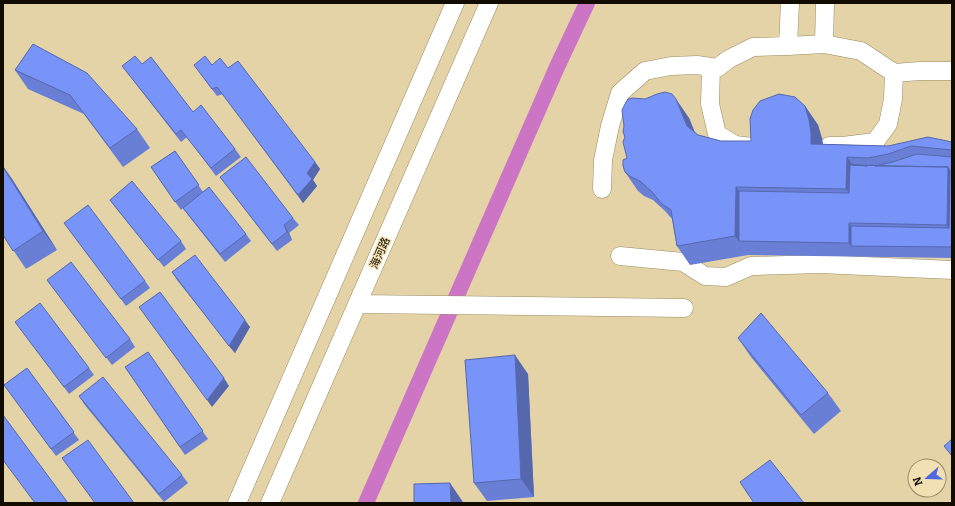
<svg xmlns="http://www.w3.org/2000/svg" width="955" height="506" viewBox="0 0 955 506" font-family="Bitter,'Noto Sans SC',serif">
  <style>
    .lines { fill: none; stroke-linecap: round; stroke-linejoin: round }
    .canal { stroke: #cd75c5; stroke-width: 16 }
    .minor-casing { stroke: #9a8b60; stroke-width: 19 }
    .minor { stroke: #fff; stroke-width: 18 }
    .wall { fill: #687fd5 }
    .shaded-wall { fill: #5568ae }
    .building { fill: #7994f8; stroke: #5568ae }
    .labels { text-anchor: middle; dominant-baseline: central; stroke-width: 3; stroke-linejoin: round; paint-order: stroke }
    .street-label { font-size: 11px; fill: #120c00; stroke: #f1e0b3 }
  </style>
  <rect width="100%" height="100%" fill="#e4d3a6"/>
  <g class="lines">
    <path class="canal" d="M366,503L557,67L587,3"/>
    <g class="minor-casing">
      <path id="minor" d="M824,44L825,3
        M788,46L824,44L861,51L894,73L920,71H952
        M711,67L710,104L717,134L735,145L752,147
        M829,146H843L875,142L888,124L893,99L894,73
        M602,189L603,160L610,126L620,93L645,71L671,66L697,65L717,68L729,59L753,47L788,46L790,3
        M620,256L683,262L705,276L726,277L751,266L820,264L952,270
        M357,304L684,308
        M237,503L455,3
        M270,503L489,3"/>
    </g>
    <use href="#minor" class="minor"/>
  </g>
  <path class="wall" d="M33,44L137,129L150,148L123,167L84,114L28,89L15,70Z
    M142,64L193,112L235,149L241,157L216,176L187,137L181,142L122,66Z
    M194,65H212L228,68L315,162L320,169L313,180L317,186L303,203L223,94L217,96Z
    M645,99L689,118L695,133L698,135L721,141H751L805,106L818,125L823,144L888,146L952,142V258L748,255L690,265L677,246L672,219L665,211L653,200L644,196L638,191L625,172L627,158Z
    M175,151L203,192L246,234L251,241L225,262L188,215L183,208L181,210L151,167Z
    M3,166L12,179L57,250L26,269L3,235Z
    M220,177L293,218L299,225L289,233L292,240L277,251Z
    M110,200L181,241L186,249L164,267L115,207Z
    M64,223L145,281L150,288L126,306Z
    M172,272L250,327L235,353L177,280Z
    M47,280L130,339L135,347L112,365Z
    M21,329L89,368L94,375L69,394Z
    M738,338L828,393L841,411L814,434L751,357Z
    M148,352L208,439L185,455L125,367Z
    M27,368L79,440L56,456L4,385Z
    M528,374L534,497L487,501L474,483Z
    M79,396L182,475L188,483L164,502L84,404Z"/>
  <path class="shaded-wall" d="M676,99L689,118L700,145L687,126Z
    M805,106L818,125L822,138L824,151L811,144Z
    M847,157L855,168L859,207L846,189Z
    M315,162L320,169L313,180L317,186L303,203L298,195L307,173Z
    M3,166L12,179L57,250L43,231Z
    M948,167L952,173V232L947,225Z
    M736,187L749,205L739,241L735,236Z
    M849,223L859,237L851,246L849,243Z
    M284,225L289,233L292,240L287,232Z
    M245,320L250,327L235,353L229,346Z
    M515,355L528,374L534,497L521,479Z
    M224,378L229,386L212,407L207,400Z
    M450,483L463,502V503H451Z"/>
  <path class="building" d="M33,44L87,73L137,129L110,148L70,95L15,70Z
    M135,56L142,64L151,57L193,112L201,105L235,149L211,168L181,130L176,134L122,66Z
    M205,56L212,65L220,58L228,68L238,61L315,162L307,173L312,179L298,195L217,87L212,89L194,65Z
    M665,92L672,94L676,99L687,126L698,135L721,141H751L750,119L753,110L760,101L779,94L795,97L805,106L809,120L811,133V144L888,146L928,137L952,142V150L911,146L888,154L868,158L847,157L846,189L736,187L735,236L677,246L671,210L662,204L652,192L640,181L631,177L625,172L623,166V160L627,158L623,142L625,137L623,132L624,126L622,110L626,102L628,99L633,98L645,99L657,94Z
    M175,151L199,185L175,202L151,167Z
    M917,154L952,157V247L851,246V226L949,228L950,170L948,167L875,166L893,162Z
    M246,157L293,218L284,225L287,232L272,244L220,177Z
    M852,164L867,166L852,165Z
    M850,165L948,167L947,225L849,223V243L739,241V191L849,193Z
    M3,167L43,231L13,251L3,235Z
    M132,181L181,241L158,260L110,200Z
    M209,187L246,234L220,254L183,208Z
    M88,205L145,281L121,299L64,223Z
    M195,255L245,320L229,346L172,272Z
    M71,262L130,339L106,358L47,280Z
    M160,292L224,378L207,400L139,307Z
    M40,303L89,368L64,387L15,322Z
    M761,313L828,393L801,415L738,338Z
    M148,352L203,431L180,447L125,367Z
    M515,355L521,479L474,483L465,360Z
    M27,368L74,432L51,449L4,385Z
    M103,377L182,475L159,494L79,396Z
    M3,415L68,503H35L3,460Z
    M952,439V456L944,446Z
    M88,440L134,503H95L62,458Z
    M770,460L804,503H754L740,482Z
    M450,483L451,503H414V484Z"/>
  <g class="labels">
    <g class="street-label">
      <text transform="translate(380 253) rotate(-66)">海河路</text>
    </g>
  </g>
  <rect width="955" height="506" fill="none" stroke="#120c00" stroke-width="8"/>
  <g transform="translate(927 478) rotate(250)"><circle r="19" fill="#f1e0b3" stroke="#988b6b"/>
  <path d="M0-3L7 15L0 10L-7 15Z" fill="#4f68dd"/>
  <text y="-6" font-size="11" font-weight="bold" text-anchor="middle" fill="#120c00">N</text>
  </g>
</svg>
